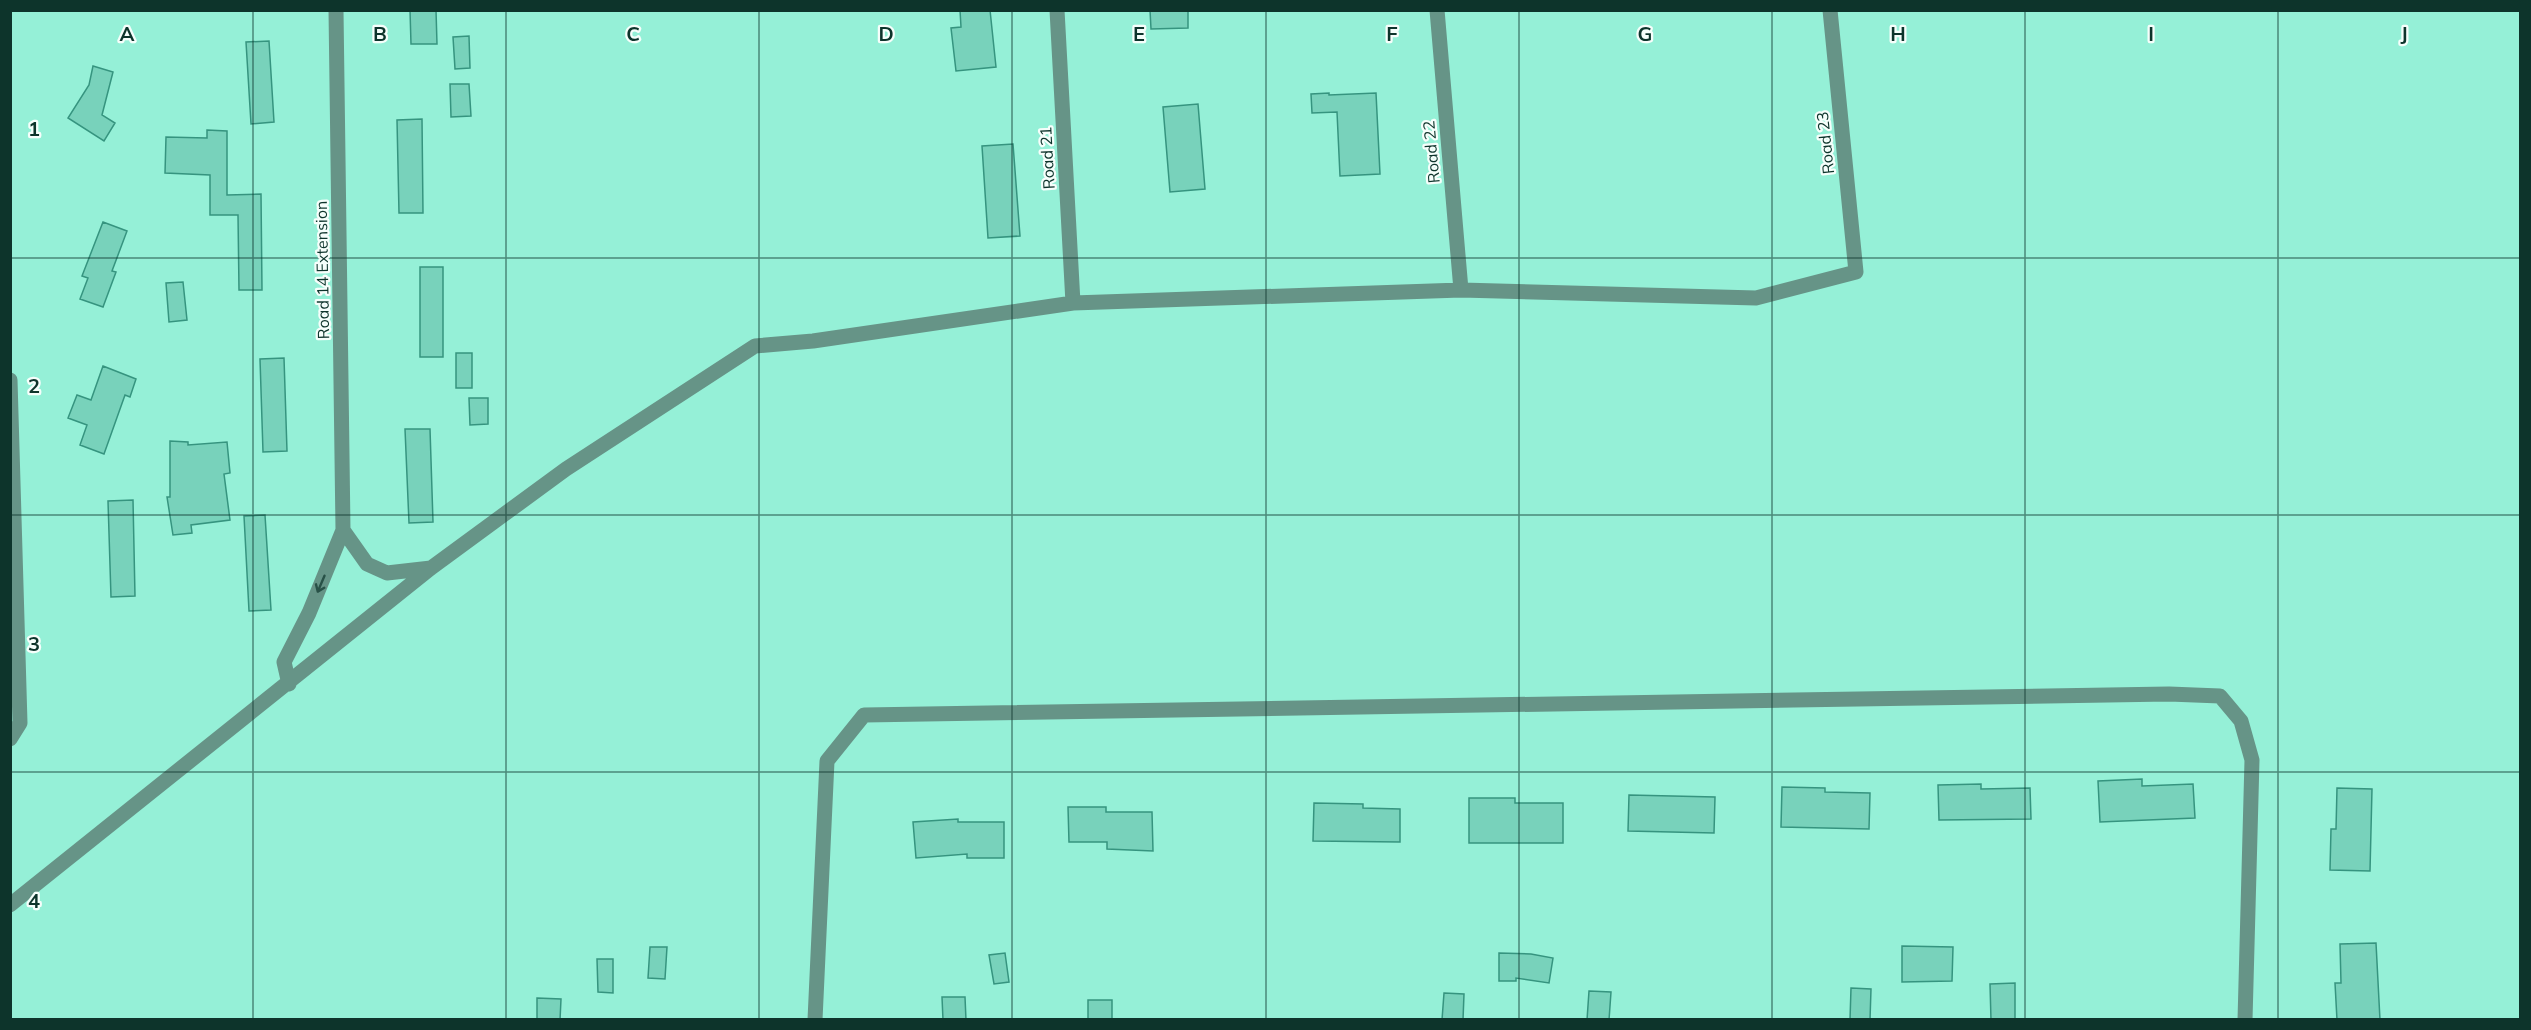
<svg xmlns="http://www.w3.org/2000/svg" width="2531" height="1030" viewBox="0 0 2531 1030" font-family="Mulish,sans-serif">
  <style>
    .building { fill: #78d2bb; stroke: #36947f; stroke-width: 1.5 }
    .lines { fill: none; stroke-linecap: round; stroke-linejoin: round }
    .minor { stroke: #669487; stroke-width: 15 }
    .oneway { stroke: #285147 }
    .grid { fill: none; stroke: #0d342b; stroke-width: 1.5; stroke-opacity: 0.55 }
    .labels { text-anchor: middle; dominant-baseline: central; stroke-width: 4.5; stroke-linejoin: round; paint-order: stroke }
    .street-label { font-size: 16px; fill: #0d342b; stroke: #f6fefb }
    .grid-label { font-size: 20px; text-anchor: middle; font-weight: bold; fill: #0d342b; stroke: #f6fefb; stroke-width: 4.5; stroke-linejoin: round; paint-order: stroke }
  </style>
  <rect width="100%" height="100%" fill="#95f0d7"/>
  <path class="building" d="M410,10H436L437,44H411Z
    M960,10H990L996,67L956,71L951,28L961,27Z
    M1150,10H1188V28L1151,29Z
    M469,36L470,68L455,69L453,37Z
    M269,41L274,122L251,124L246,42Z
    M93,66L113,72L102,115L115,123L104,141L68,118L89,85Z
    M450,84H469L471,116L451,117Z
    M1329,93V95L1376,93L1380,174L1340,176L1337,112L1312,113L1311,94Z
    M1198,104L1205,189L1170,192L1163,107Z
    M422,119L423,213H399L397,120Z
    M207,130L227,131V195L261,194L262,290H239L238,215H210V175L165,173L166,137L207,138Z
    M1013,144L1020,236L988,238L982,146Z
    M103,222L127,231L112,271L116,272L103,307L80,299L88,278L82,276Z
    M420,267H443V357H420Z
    M183,282L187,320L169,322L166,283Z
    M456,353H472V388H456Z
    M284,358L287,451L263,452L260,359Z
    M103,366L136,379L130,397L125,395L104,454L80,445L87,425L68,418L77,395L91,400Z
    M469,398H488V424L470,425Z
    M405,429H430L433,522L409,523Z
    M170,441L188,442V445L227,442L230,473L224,474L230,520L191,525L192,533L173,535L167,497H170Z
    M133,500L135,596L111,597L108,501Z
    M265,515L271,610L249,611L244,516Z
    M2142,779V786L2193,784L2195,818L2100,822L2098,781Z
    M1981,784V789L2030,788L2031,819L1939,820L1938,785Z
    M1782,787L1825,788V792L1870,793L1869,829L1781,827Z
    M2337,788L2372,789L2370,871L2330,870L2331,829H2336Z
    M1629,795L1715,797L1714,833L1628,831Z
    M1469,798H1515V803H1563V843H1469Z
    M1314,803L1363,804V808L1400,809V842L1313,841Z
    M1068,807H1106V812H1152L1153,851L1107,849V842H1069Z
    M958,819V822H1004V858H967V854L916,858L913,822Z
    M2376,943L2380,1020H2337L2335,983H2341L2340,944Z
    M1902,946L1953,947L1952,981L1902,982Z
    M650,947H667L665,979L648,978Z
    M1005,953L1009,982L994,984L989,955Z
    M1499,953L1531,954L1553,958L1549,983L1516,978V981H1499Z
    M597,959H613V993L598,992Z
    M2015,983V1020H1991L1990,984Z
    M1851,988L1871,989L1870,1020H1850Z
    M1589,991L1611,992L1609,1020H1587Z
    M1444,993L1464,994L1463,1020H1442Z
    M942,997H965L966,1020H943Z
    M537,998L561,999L560,1020H537Z
    M1088,1000H1112V1020H1088Z"/>
  <g class="lines">
    <path class="minor" d="M1057,10L1073,303
      M1437,10L1461,290
      M10,380L20,723L10,739
      M343,530L367,564L387,573L431,568
      M289,684L284,662L309,613L343,530L336,10
      M10,905L431,568L566,469L755,346L813,341L1073,303L1461,290L1756,298L1856,272L1830,10
      M815,1020L827,761L864,715L2169,694L2220,696L2241,721L2252,760L2245,1020"/>
  </g>
  <defs><path id="oneway-shaft" d="M-6 0H5M1.5-3L5.5 0L1.5 3" fill="none" stroke-width="1.6" stroke-linecap="round" stroke-linejoin="round" transform="scale(1.5)"/></defs>
  <use class="oneway" href="#oneway-shaft" transform="translate(321 584) rotate(113)"/>
  <path class="grid" d="M253,10V1020M506,10V1020M759,10V1020M1012,10V1020M1266,10V1020M1519,10V1020M1772,10V1020M2025,10V1020M2278,10V1020M10,258H2520M10,515H2520M10,772H2520"/>
  <g class="labels">
    <g class="street-label">
      <text transform="translate(1825 143) rotate(-96)">Road 23</text>
      <text transform="translate(1431 152) rotate(-95)">Road 22</text>
      <text transform="translate(1047 158) rotate(-93)">Road 21</text>
      <text transform="translate(322 270) rotate(-91)">Road 14 Extension</text>
    </g>
  </g>
  <g class="grid-label">
    <text x="127" y="41">A</text>
    <text x="380" y="41">B</text>
    <text x="633" y="41">C</text>
    <text x="886" y="41">D</text>
    <text x="1139" y="41">E</text>
    <text x="1392" y="41">F</text>
    <text x="1645" y="41">G</text>
    <text x="1898" y="41">H</text>
    <text x="2151" y="41">I</text>
    <text x="2404" y="41">J</text>
    <text x="34" y="136">1</text>
    <text x="34" y="393">2</text>
    <text x="34" y="651">3</text>
    <text x="34" y="908">4</text>
  </g>
  <rect width="2531" height="1030" fill="none" stroke="#0d342b" stroke-width="24"/>
</svg>
